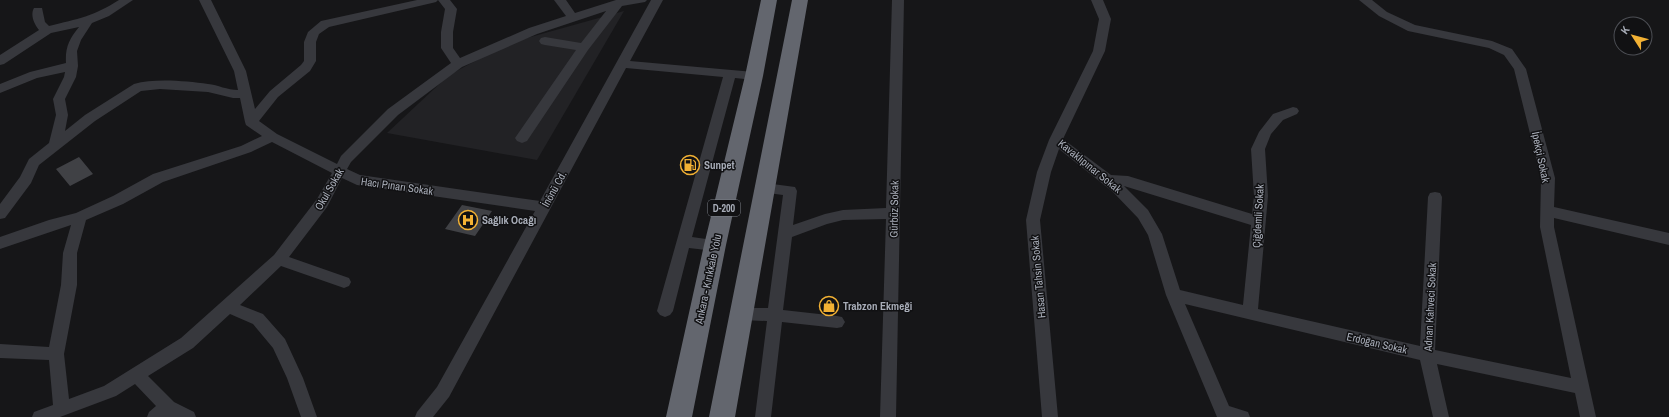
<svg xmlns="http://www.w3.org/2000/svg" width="1669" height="417" viewBox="0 0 1669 417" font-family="'Archivo Narrow',sans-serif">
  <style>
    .built { fill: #222225 }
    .building { fill: #404145 }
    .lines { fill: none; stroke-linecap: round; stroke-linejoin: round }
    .minor { fill: #37383d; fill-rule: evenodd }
    .highway { fill: #63666e; fill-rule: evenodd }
    .labels { text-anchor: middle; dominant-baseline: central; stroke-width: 3; stroke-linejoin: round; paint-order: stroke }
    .shield { fill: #111113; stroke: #7b7e86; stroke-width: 1 }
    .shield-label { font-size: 10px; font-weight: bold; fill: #a8adb8 }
    .street-label { font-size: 11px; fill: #a8adb8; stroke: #111113 }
    .poi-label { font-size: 11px; font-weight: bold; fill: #a8adb8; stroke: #111113; text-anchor: start }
  </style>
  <rect width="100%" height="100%" fill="#161618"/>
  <path class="built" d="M624,11L537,160L387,133L449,75L509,43Z"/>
  <path class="building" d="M79,157L93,174L70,186L56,169Z
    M462,205L492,211L475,236L445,229Z"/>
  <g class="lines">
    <path class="minor" d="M119,0H133L109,16L92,23L81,40L77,51L78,66L76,77L65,99L68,115L65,131L85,115L134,84C155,78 186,81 208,84C218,85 227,90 238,90L234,71L199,0H211L246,71L255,109L270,91L301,65L304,61V42L308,32L321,21L417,0H438L436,2L432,3L329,27L319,34L316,42V61L310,71L278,97L259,121L277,134L337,164L341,156L388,109L451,63L441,48V32L445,9L438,0H450L457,9L453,32V48L460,58L529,28L566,16L554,0H566L575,13L616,0H647L645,2L622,6L588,50L527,141L522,143L517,141L515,138L576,50L545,45L541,44L539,41L541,38L545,37L581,43L606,11L537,34L462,67L398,115L351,162L347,169L360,175L540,201L651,0H663L630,61L754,72L758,73L760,76L758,79L754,80L735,78L692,237L720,241L722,245L720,249L715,251L689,248L673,311L670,315L665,317L660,315L657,311L723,77L626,68L449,397L433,417H415L417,412L437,387L535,211L357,185L342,178L327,207L289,257L349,278L351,282L349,286L344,288L281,266L240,305L263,314L285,339L303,378L317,417H301L287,378L273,348L253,324L230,314L193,348L148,376L174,402L194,412L196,417H147L149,412L156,406L135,384L116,396L60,417H32L34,412L53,405L49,360L0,358V344L49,347L61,285L63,253L71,225L0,249V237L49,220L76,213L113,196L153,174L241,146L262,136L246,125L245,122L240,98H233L208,92L160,89L141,91L95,121L39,165L31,183L5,218L0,219V204L20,177L29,159L49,143L56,115L53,99L64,77L65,72L37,78L0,93V84L30,72L66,63C65,48 69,39 79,27L51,33L4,64L0,65V55L39,30C34,24 30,15 34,8H42L45,22L49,26C78,19 94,16 119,0ZM272,142L332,173L317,199L274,255L181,338L104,386L69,399L64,354L77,285V253L86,220L123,204L163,182L251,152Z
      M892,0H904L896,417H880L886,219L843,220L827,224L792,237L783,310L837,316L842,317L845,322L842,327L837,328L782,322L771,417H755L767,321L742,320L737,319L734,314L737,309L742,308H768L783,195L760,192L758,188L760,184L765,183L795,187L797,191L793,225L825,214L843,210L886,208Z
      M1091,0H1103L1111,19L1105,51L1063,139L1111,175L1128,176L1252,214L1254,196L1251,149L1259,132L1273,114L1293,107L1297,108L1299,111L1297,114L1283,120L1271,134L1265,149L1268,196L1258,309L1420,346L1428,197L1430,193L1435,192L1440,193L1442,197L1435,350L1571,378L1540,227L1541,178L1514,69L1504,55L1489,48L1408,31L1379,16L1359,0H1372L1387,12L1415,25L1492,41L1512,49L1526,69L1555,178L1554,207L1669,233V245L1554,218V227L1596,417H1580L1575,393L1437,364L1449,417H1433L1420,360L1185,304L1229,406L1248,412L1250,417H1217L1166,295L1148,235L1138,218L1113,192L1059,149L1051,172L1040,220L1058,417H1042L1026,220L1037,172L1049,140L1093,51L1099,19ZM1124,186L1251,225L1243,305L1180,290L1162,234L1148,210Z"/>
    <path class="highway" d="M761,0H777L763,76L726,245L692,417H666L704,245L745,76Z
      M792,0H808L735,417H709Z"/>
  </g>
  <defs>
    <g id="fuel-ring" transform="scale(1)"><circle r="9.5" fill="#111113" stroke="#f2b134" stroke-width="1.5"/><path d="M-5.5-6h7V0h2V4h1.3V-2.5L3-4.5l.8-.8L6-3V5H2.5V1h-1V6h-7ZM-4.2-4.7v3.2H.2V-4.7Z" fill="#f2b134"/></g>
    <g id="hospital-ring" transform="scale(1)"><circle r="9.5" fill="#111113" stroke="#f2b134" stroke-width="1.5"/><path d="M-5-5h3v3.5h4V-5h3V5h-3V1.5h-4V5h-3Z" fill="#f2b134"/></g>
    <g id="shop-ring" transform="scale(1)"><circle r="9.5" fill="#111113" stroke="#f2b134" stroke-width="1.5"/><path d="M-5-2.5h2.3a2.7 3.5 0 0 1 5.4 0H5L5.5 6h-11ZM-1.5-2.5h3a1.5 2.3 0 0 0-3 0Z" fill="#f2b134"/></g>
  </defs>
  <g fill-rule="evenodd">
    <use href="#fuel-ring" x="690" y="165"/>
    <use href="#hospital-ring" x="468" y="220"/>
    <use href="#shop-ring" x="829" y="306"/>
  </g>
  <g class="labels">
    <rect class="shield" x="708" y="200" width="32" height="16" rx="3"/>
    <g class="shield-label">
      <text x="724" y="208">D-200</text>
    </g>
    <g class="street-label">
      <text transform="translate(1541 157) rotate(78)">İpekçi Sokak</text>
      <text transform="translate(1090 166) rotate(39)">Kavaklıpınar Sokak</text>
      <text transform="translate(397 186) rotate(8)">Hacı Pınarı Sokak</text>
      <text transform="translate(329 189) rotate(-60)">Okul Sokak</text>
      <text transform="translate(554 189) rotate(-61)">İnönü Cd.</text>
      <text transform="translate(894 209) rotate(-89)">Gürbüz Sokak</text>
      <text transform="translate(1258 216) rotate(-87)">Çiğdemli Sokak</text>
      <text transform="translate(1038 277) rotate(-95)">Hasan Tahsin Sokak</text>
      <text transform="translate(708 279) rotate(-78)">Ankara - Kırıkkale Yolu</text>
      <text transform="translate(1430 307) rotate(-87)">Adnan Kahveci Sokak</text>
      <text transform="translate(1377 343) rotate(13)">Erdoğan Sokak</text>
    </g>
    <g class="poi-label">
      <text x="704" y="165">Sunpet</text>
      <text x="482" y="220">Sağlık Ocağı</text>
      <text x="843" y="306">Trabzon Ekmeği</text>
    </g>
  </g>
  <g transform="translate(1633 36) rotate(306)"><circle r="19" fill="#111113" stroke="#4d4f55"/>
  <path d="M0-3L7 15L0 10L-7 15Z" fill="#f2b134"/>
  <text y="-6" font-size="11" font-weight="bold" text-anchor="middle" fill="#a8adb8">K</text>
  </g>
</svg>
